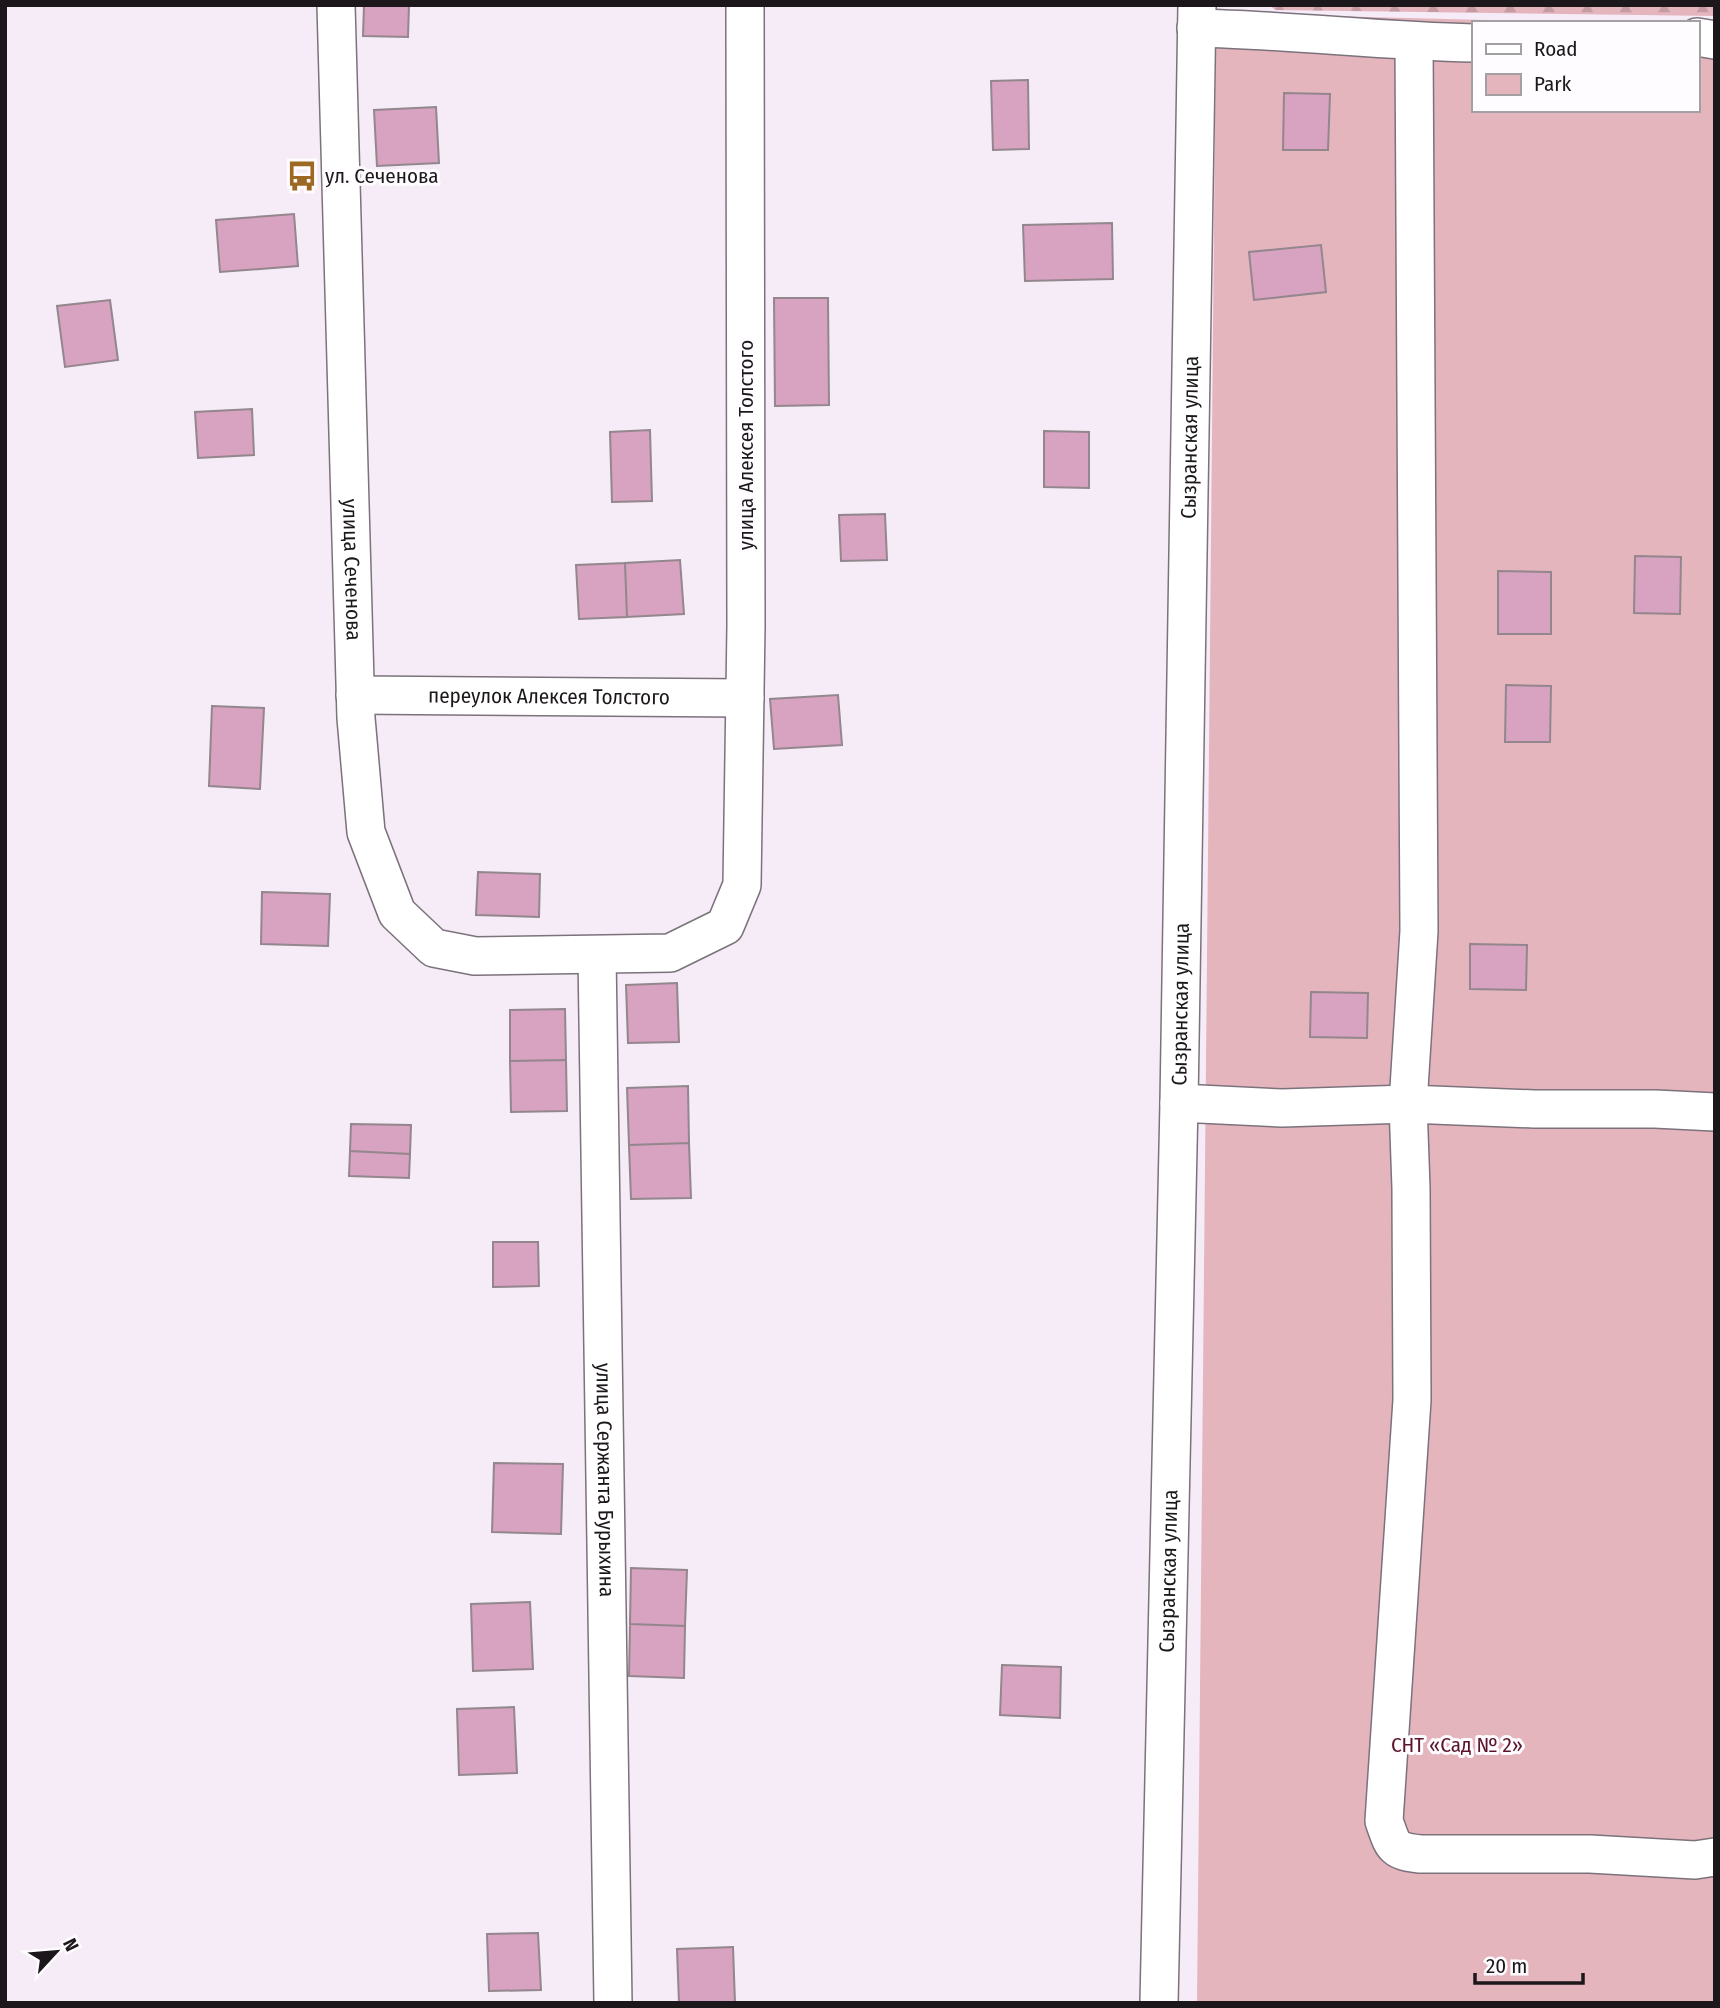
<svg xmlns="http://www.w3.org/2000/svg" width="1720" height="2008" viewBox="0 0 1720 2008" font-family="'Fira Sans Condensed',sans-serif">
  <style>
    .forest { fill: url(#forest-firs) }
    .green { fill: #e5b5be }
    .building { fill: #d8a3c0; stroke: #93868d; stroke-width: 2 }
    .lines { fill: none; stroke-linecap: round; stroke-linejoin: round }
    .minor-casing { stroke: #7b727b; stroke-width: 40 }
    .minor { stroke: #fff; stroke-width: 37 }
    .labels { text-anchor: middle; dominant-baseline: central; stroke-width: 6; stroke-linejoin: round; paint-order: stroke }
    .poi-label { font-size: 21px; fill: #1b171b; stroke: #fefcfe; text-anchor: start }
    .street-label { font-size: 21px; fill: #1b171b; stroke: #fefcfe }
    .park-label { font-size: 21px; fill: #5b152b; stroke: #fefcfe }
  </style>
  <defs>
    <pattern id="forest-firs" width="22" height="20" patternUnits="userSpaceOnUse" patternTransform="scale(1.75)"><rect width="22" height="20" fill="#e5b5be"/><path d="M5 1l3.5 6h-7zM16 11l3.5 6h-7z" fill="#c49ba3"/></pattern>
  </defs>
  <rect width="100%" height="100%" fill="#f6ecf7"/>
  <path class="forest" d="M1268,5H1715V16L1276,10Z"/>
  <path class="green" d="M1216,13L1602,23H1473V110H1697V25L1715,26V2003H1197Z"/>
  <path class="building" d="M364,5H409L408,37L363,36Z
    M1028,80L1029,149L993,150L991,81Z
    M1284,93L1330,94L1328,150H1283Z
    M436,107L439,163L377,166L374,110Z
    M294,214L298,266L220,272L216,220Z
    M1112,223L1113,279L1025,281L1023,225Z
    M1321,245L1326,292L1254,300L1249,252Z
    M774,298H828L829,405L775,406Z
    M110,300L118,360L65,367L57,306Z
    M252,409L254,455L198,458L195,412Z
    M650,430L652,501L612,502L610,432Z
    M1044,431L1089,432V488L1044,487Z
    M885,514L887,560L841,561L839,515Z
    M1635,556L1681,557L1680,614L1634,613Z
    M680,560L684,614L627,617L625,563Z
    M625,563L627,617L579,619L576,565Z
    M1498,571L1551,572V634H1498Z
    M1506,685L1551,686L1550,742H1505Z
    M838,695L842,745L774,749L770,699Z
    M212,706L264,708L260,789L209,786Z
    M478,872L540,874L539,917L476,915Z
    M262,892L330,894L328,946L261,944Z
    M1470,944L1527,945L1526,990L1470,989Z
    M677,983L679,1042L628,1043L626,985Z
    M1311,992L1368,993L1367,1038L1310,1037Z
    M565,1009L566,1060L510,1061V1010Z
    M566,1060L567,1111L511,1112L510,1061Z
    M688,1086L689,1143L629,1145L627,1088Z
    M351,1124L411,1125L410,1154L350,1151Z
    M689,1143L691,1198L631,1199L629,1145Z
    M350,1151L410,1154L409,1178L349,1176Z
    M493,1242H538L539,1286L493,1287Z
    M494,1463L563,1464L561,1534L492,1532Z
    M631,1568L687,1570L685,1626L630,1624Z
    M530,1602L533,1669L473,1671L471,1604Z
    M630,1624L685,1626L684,1678L629,1676Z
    M1002,1665L1061,1667L1060,1718L1000,1715Z
    M514,1707L517,1773L459,1775L457,1709Z
    M538,1933L541,1990L489,1991L487,1934Z
    M733,1947L735,2003H679L677,1949Z"/>
  <g class="lines">
    <g class="minor-casing">
      <g id="minor">
        <path id="s1" d="M336,5L356,718L366,832L397,913L434,948L475,956L670,953L725,926L742,885L746,626L745,5"/>
        <path d="M1196,28C1289,30 1381,41 1473,43"/>
        <path d="M1697,37L1715,40"/>
        <path d="M1414,42L1419,931L1408,1104L1411,1188L1412,1400L1384,1821C1393,1846 1392,1851 1420,1854H1590L1695,1860L1715,1857"/>
        <path id="s2" d="M355,695L745,698"/>
        <path id="s3" d="M597,955L613,2003"/>
        <path d="M1179,1103L1282,1108L1408,1104L1534,1109H1655L1715,1112"/>
        <path id="s4" d="M1159,2003L1179,1103L1197,5"/>
      </g>
    </g>
    <use href="#minor" class="minor"/>
  </g>
  <defs>
    <g id="bus-bare" transform="scale(2.415)"><path d="M-5-6H5V4H4V6H2V4H-2V6H-4V4H-5ZM-3.5-4V0h7V-4ZM-3.5 1.2v1.5H-2V1.2ZM2 1.2v1.5H3.5V1.2Z" fill="#9d6821" stroke="#fefcfe" stroke-width="2.5" paint-order="stroke"/></g>
  </defs>
  <g fill-rule="evenodd">
    <use href="#bus-bare" x="302" y="176"/>
  </g>
  <g class="labels">
    <g class="poi-label">
      <text x="325" y="176">ул. Сеченова</text>
    </g>
    <g class="street-label">
      <text stroke="none"><textPath href="#s4" startOffset="1566">Сызранская улица</textPath></text>
      <text transform="translate(746 445) rotate(-90)">улица Алексея Толстого</text>
      <text stroke="none"><textPath href="#s1" startOffset="565">улица Сеченова</textPath></text>
      <text stroke="none"><textPath href="#s2" startOffset="194">переулок Алексея Толстого</textPath></text>
      <text stroke="none"><textPath href="#s4" startOffset="999">Сызранская улица</textPath></text>
      <text stroke="none"><textPath href="#s3" startOffset="525">улица Сержанта Бурыхина</textPath></text>
      <text stroke="none"><textPath href="#s4" startOffset="432">Сызранская улица</textPath></text>
    </g>
    <g class="park-label">
      <text x="1457" y="1745">СНТ «Сад № 2»</text>
    </g>
  </g>
  <rect width="1720" height="2008" fill="none" stroke="#1b171b" stroke-width="14"/>
  <rect x="1472" y="21" width="228" height="91" fill="#fefcfe" stroke="#a3a0a3" stroke-width="2"/>
  <rect x="1486" y="44" width="35" height="10" fill="#ffffff" stroke="#a3a0a3" stroke-width="2"/>
  <text x="1534" y="56" font-size="21" fill="#1b171b">Road</text>
  <rect x="1486" y="74" width="35" height="21" fill="#e5b5be" stroke="#a3a0a3" stroke-width="2"/>
  <text x="1534" y="91" font-size="21" fill="#1b171b">Park</text>
  <g transform="translate(56 1952) rotate(64)" stroke="#fefcfe" stroke-width="5" paint-order="stroke">
  <path d="M0-5L12 26L0 18L-12 26Z" fill="#1b171b"/>
  <text y="-10" font-size="19" font-weight="bold" text-anchor="middle" fill="#1b171b">N</text>
  </g>
  <path d="M1475 1973v10h108v-10" fill="none" stroke="#1b171b" stroke-width="3.5"/>
  <text x="1486" y="1973" font-size="21" fill="#1b171b" stroke="#fefcfe" stroke-width="5" paint-order="stroke">20 m</text>
</svg>
